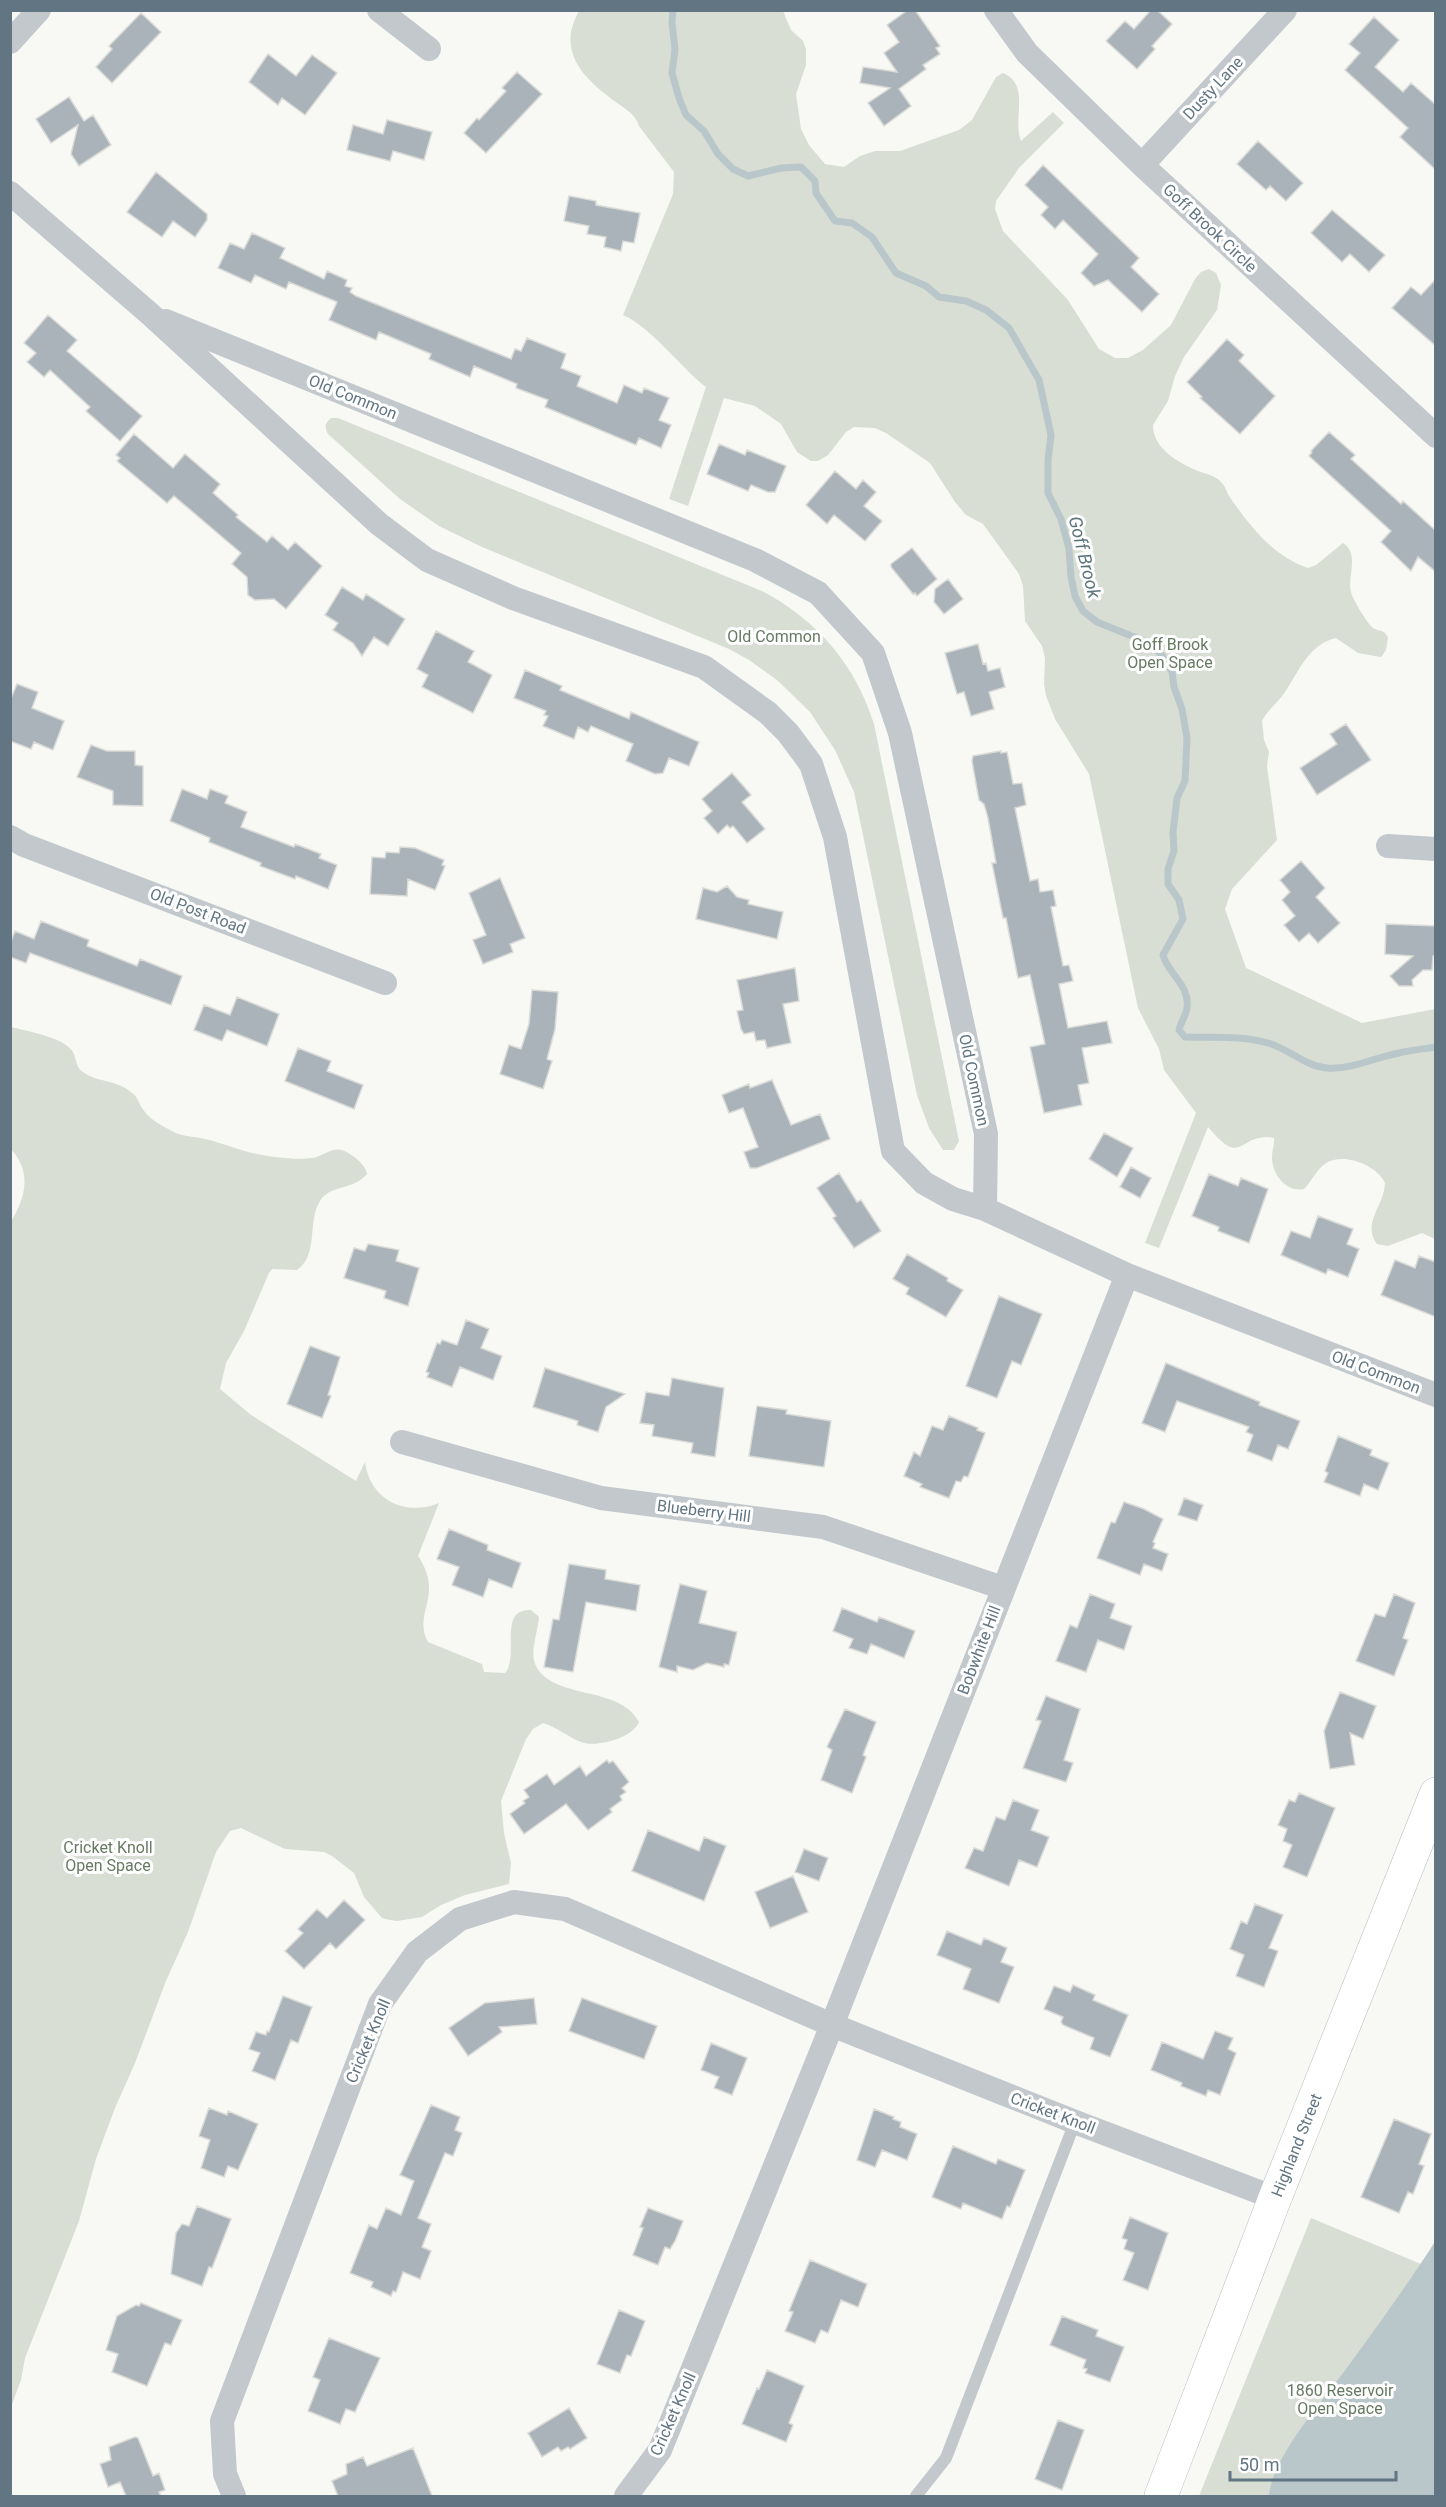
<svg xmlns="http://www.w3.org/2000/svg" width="1446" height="2507" viewBox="0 0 1446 2507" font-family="Roboto,sans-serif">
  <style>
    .green { fill: #d8ded4 }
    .water { fill: #b9c7ca }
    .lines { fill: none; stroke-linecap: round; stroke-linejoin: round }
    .stream { stroke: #b9c7ca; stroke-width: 7 }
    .building { fill: #a9b3b9; stroke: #dadad7; stroke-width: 1.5 }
    .secondary-casing { stroke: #b5bcc0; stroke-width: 34 }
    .lane { stroke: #c3c8cc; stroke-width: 12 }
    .street { stroke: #c3c8cc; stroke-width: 24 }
    .secondary { stroke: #fff; stroke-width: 33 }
    .labels { text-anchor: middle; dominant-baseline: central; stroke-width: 6; stroke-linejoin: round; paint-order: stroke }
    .street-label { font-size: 16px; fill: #617582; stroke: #fff }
    .park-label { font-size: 16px; fill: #667a61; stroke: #fff }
    .water-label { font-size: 18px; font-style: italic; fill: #5c757c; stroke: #fff }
  </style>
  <rect width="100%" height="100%" fill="#f8f8f5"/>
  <path class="green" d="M579,11H783L791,30L803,41L806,49V65L796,94L801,129L809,145L825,164L844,167L860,156L875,151H900L959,130L972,120L996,77L1003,73C1031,85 1012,119 1021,141L1053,112L1064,123L1019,168L996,201L995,209L1003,231L1068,300L1099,349L1115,358H1128L1143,350L1171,325L1195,279L1201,272L1209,269L1216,273L1221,285L1217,310L1184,357L1175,376L1168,401L1153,425C1153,449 1179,463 1198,471C1206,474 1213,475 1219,480C1226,486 1226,492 1231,499C1251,527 1274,557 1308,568L1316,565L1343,543C1360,554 1347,576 1351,592C1353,600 1367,623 1373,628C1380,632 1383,629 1388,637L1386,650L1381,657L1358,653L1336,638C1307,645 1298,674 1283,695C1276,704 1267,711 1262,721L1264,740L1269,752L1267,766L1277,840L1232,889L1225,909L1246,968L1362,1023L1435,1009V1239L1422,1233L1388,1246L1377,1244C1361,1223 1385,1205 1385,1183C1377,1165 1344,1152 1326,1163C1316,1170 1312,1181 1304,1189C1286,1193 1272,1174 1272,1157C1272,1150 1275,1144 1274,1138C1237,1132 1244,1170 1208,1127L1159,1248L1145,1243L1196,1113L1164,1070L1159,1049L1138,1008L1089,774L1055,719L1046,696L1044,684L1045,658L1042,646L1025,621L1023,586L1019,574L983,524L966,515L955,502L930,463L886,433L875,428L854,427L846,432L828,455L818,461H811L797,452L781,424L755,406L724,398L688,506L669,499L706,387C680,367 651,327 623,315L673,194L674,172L639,126C635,112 620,106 609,97C579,74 558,48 579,11Z
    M331,418H338L762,591C818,621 855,664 874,724L959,1141L954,1150H943L929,1128L917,1095L854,792L835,750L810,712L777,680L749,660L729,649L482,547L439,526L400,499L328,434C324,427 325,423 331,418Z
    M11,1027C26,1031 64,1037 73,1052C77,1059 75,1067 83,1072C98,1083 116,1079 132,1093C138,1097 138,1102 142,1108C148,1118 160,1125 170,1130C181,1137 193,1136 205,1139C215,1141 225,1145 235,1148C255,1155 291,1161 312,1158C322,1157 331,1147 342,1150C352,1154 365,1163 367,1174C354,1190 329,1185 320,1201C307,1221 319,1255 297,1270L272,1269L269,1273L244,1331L226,1363L220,1389L251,1415L356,1481L365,1462C370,1500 405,1517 439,1503L418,1556C445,1596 412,1613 428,1642L482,1664L484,1672L505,1673C520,1657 497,1608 531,1610L539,1617C538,1631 530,1651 535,1664C551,1701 619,1684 639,1722C633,1738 596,1748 581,1742C568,1737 557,1727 543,1723L533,1729L526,1739L501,1801L504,1833L511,1863L509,1884L465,1895L441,1905L422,1917L397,1921L390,1920L382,1918L364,1897L354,1873L332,1856L324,1852L285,1849L241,1828L230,1831L216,1852L188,1932L166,1981L135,2063L115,2108L96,2159L79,2221L25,2358L21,2380L11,2407L10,1223C26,1198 32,1172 11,1149Z
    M1311,2218L1421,2264L1435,2242V2496H1199Z"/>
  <path class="water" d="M1435,2242V2496H1269C1272,2457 1322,2402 1346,2369C1377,2327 1407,2285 1435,2242Z"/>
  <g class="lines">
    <path class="stream" d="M673,10L672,22L675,50L672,73L679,98L686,115L704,131L718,154L733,169L748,176L781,168L801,167L815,181L816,193L835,221L852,223L872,237L896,273L926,286L939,297L966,301L986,310L1009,328L1039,380L1051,435L1048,460V493L1061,519L1069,549L1071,577L1075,596L1083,611L1097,622L1144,641L1161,654L1172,672L1174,687L1182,709L1187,738L1185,781L1177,798L1173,832L1174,851L1168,869V884L1179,900L1183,919L1163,955C1168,974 1190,985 1187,1007C1187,1014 1181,1021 1179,1030L1185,1037C1212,1038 1241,1035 1268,1043C1289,1049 1305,1066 1327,1068C1351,1070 1376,1057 1399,1053C1411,1050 1423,1049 1436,1047"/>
  </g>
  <path class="building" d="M908,10H915L940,46L936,48L940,54L923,65L926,69L899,89L911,106L884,126L868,103L890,88L860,83L863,67L897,72L884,53L899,42L887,25Z
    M1151,10H1157L1172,24L1152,46L1155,49L1137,69L1106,41L1125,21L1134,29Z
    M141,13L161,32L112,83L96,67L112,49L109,46Z
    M1374,17L1399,40L1375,67L1403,92L1411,83L1436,105V170L1400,137L1408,128L1345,70L1360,53L1349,44Z
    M268,54L296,76L312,55L337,73L305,115L282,98L278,105L249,82Z
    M517,72L542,94L486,153L464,133L477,118L479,120L506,91L502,88Z
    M69,97L84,121L93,115L111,145L79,166L71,154L78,125L51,143L36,119Z
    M387,120L432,132L424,160L393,151L390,161L347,150L353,125L383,134Z
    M1258,141L1303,183L1286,201L1270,186L1266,190L1237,164Z
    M1043,165L1139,258L1131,267L1159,294L1142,312L1108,280L1094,286L1081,273L1098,254L1063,220L1055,229L1041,215L1048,207L1025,185Z
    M156,172L207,214V220L195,237L173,221L162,237L127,212Z
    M569,196L596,201V205L640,213L634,243L623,241L621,251L604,247L606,237L587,234L589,226L564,221Z
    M1332,210L1385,255L1369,272L1350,254L1342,262L1311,233Z
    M252,233L285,248L280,258L324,279L327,271L347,280L345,286L352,288L350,292L356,296L511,359L515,349L521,351L527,338L566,354L561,368L581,376L577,386L617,403L624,385L642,393L644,388L669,398L659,420L671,425L661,448L639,438L636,445L545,407L548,400L516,388L517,384L474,366L470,377L429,359L431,354L379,332L376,340L329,320L337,302L289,282L286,289L255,275L251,283L218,268L230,243L244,249Z
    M1436,279V346L1392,308L1411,287L1421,295Z
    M48,315L77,340L67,351L142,416L120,441L86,411L90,407L50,370L44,377L27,362L36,353L24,343Z
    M1227,339L1244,355L1239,361L1275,396L1240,434L1200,398L1202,397L1187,382Z
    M1329,432L1355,455L1351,459L1401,504L1403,501L1436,531V572L1418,557L1411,571L1381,542L1391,531L1309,456L1312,452L1311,451Z
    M134,434L173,468L185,454L220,484L213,493L238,515L236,517L267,542L272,536L288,550L295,542L322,566L286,609L274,599L255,600L248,595L247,577L232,564L241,553L174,496L167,503L117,461L120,458L116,455Z
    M719,444L745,455L747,450L786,466L775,492H768L751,485L748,491L707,474Z
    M835,471L856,489L863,480L876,492L864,506L882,521L865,541L834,515L827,524L806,505Z
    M912,548L937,579L917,596L915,593L913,594L891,567V564Z
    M948,579L963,599L944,614L934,602L935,589Z
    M342,587L363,600L366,594L405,619L388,646L374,637L362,656L353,643L333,630L338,623L325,615Z
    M436,631L474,651L468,662L492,675L473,713L422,687L428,675L417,669Z
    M978,644L983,664L986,663L988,671L1000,668L1005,687L989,692L994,709L971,716L964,692L957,694L945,653Z
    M525,670L562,686L560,690L629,719L631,712L699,742L689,766L669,758L663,773L655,774L626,761L633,744L591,726L588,732L578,727L574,739L543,726L548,716L544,715L546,711L514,698Z
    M17,684L38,692L32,708L64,721L53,750L34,742L31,749L10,741V701Z
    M1346,724L1371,760L1317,795L1300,768L1337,744L1330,734Z
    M91,745L107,751H135V765L143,766V806L113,805V791L77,777Z
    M1001,751V753L1007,752L1013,784L1022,783L1026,805L1015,808L1030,881L1038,879L1040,892L1053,890L1056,906L1051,907L1063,966L1069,965L1073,981L1059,984L1068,1028L1107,1021L1112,1043L1082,1048L1089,1083L1078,1085L1082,1105L1044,1113L1030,1047L1045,1044L1030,975L1018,978L1006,918H1003L992,863H996L988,818L984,804L979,800L972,761L973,756Z
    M732,773L751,795L742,802L765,829L747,843L733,826L730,828L727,825L718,834L704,818L712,811L702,799Z
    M182,789L207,799L210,789L228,796L225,803L247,812L241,827L294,847L295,844L321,854L319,858L337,865L328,889L296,876L295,879L260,866L261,863L209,842L210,838L170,821Z
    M400,847L415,848L444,860L442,865L445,866L435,890L408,879L407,896L370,894L372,857L385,858L386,852L399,853Z
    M1301,861L1325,888L1316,897L1340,923L1318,943L1309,933L1299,942L1284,925L1295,916L1282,900L1290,892L1280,880Z
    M500,878L525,938L510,944L513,952L483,964L473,940L486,935L469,893Z
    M727,886L737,897L749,900L748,904L783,912L777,939L696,919L703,888L717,892Z
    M41,921L89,940L87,946L137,966L140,959L182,976L171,1005L30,953L26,963L10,957V944L15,931L34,939Z
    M1386,924L1436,926V956H1433L1432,970H1423L1412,980L1413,986H1399L1390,976L1413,956L1385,954Z
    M795,968L799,1001L783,1004L791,1043L767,1048L765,1040L756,1041L754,1032L744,1034L741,1029L737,1011L743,1010L737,980Z
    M532,990L558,992L555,1029L547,1059L552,1061L543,1089L500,1074L509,1045L521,1049L529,1024Z
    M237,997L279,1014L267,1046L227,1030L222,1041L194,1030L204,1005L230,1015Z
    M298,1048L331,1061L327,1071L363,1085L354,1109L285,1081Z
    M772,1080L791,1125L820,1114L830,1139L757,1168H750L744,1152L758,1147L743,1108L729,1113L722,1095L749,1084L750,1088Z
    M1104,1133L1133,1148L1117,1177L1089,1159Z
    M1131,1167L1151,1178L1140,1198L1120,1187Z
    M839,1173L857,1202L861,1200L881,1231L854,1248L833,1218L836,1216L817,1188Z
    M1209,1174L1238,1186L1241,1178L1268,1189L1249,1243L1218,1231L1219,1227L1192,1216Z
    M1318,1216L1353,1229L1347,1244L1359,1249L1348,1277L1328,1269L1326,1274L1281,1255L1291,1231L1310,1238Z
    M368,1244L399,1250L396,1261L419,1268L408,1306L384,1298L386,1291L344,1278L354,1248L365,1251Z
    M907,1254L948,1278L947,1281L963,1290L946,1317L906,1294L909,1288L893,1279Z
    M1419,1256L1436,1262V1317L1381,1295L1395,1260L1415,1268Z
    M999,1296L1042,1314L1021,1365L1012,1361L997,1398L966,1386Z
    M466,1320L489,1329L481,1348L502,1356L493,1380L460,1367L452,1387L427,1377L429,1373L426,1372L437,1343L440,1344L442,1340L457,1345Z
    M310,1346L340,1357L328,1395L331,1396L322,1418L287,1404Z
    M1166,1363L1260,1402L1259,1405L1300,1421L1288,1449L1278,1445L1272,1461L1247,1451L1253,1435L1246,1432L1249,1427L1177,1401L1165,1432L1142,1423Z
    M545,1368L625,1394L606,1407L598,1432L577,1425L578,1421L533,1407Z
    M672,1378L724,1388L715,1457L691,1453L693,1443L652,1436L654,1425L640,1423L646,1392L669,1396Z
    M757,1406L787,1410L786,1414L831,1421L824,1467L749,1456Z
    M949,1416L978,1428L977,1430L985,1433L968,1477L964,1476L961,1482L956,1481L949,1498L920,1487L922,1484L904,1476L914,1452L920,1456L932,1426L943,1430Z
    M1338,1436L1372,1450L1370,1455L1389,1463L1378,1490L1364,1484L1360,1496L1324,1482L1328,1473L1325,1471Z
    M1184,1498L1203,1505L1197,1521L1178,1515Z
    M1124,1502L1144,1509L1163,1519L1153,1542L1155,1543L1153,1548L1168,1554L1162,1571L1144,1564L1140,1575L1097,1558L1111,1522L1115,1523Z
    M449,1529L488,1545L487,1550L521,1563L512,1588L489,1579L483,1597L452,1585L459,1567L437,1559Z
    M569,1564L606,1570L605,1579L640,1585L636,1611L586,1602L573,1672L544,1667L553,1619L559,1620Z
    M680,1584L707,1591L699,1623L737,1632L729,1665L724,1664V1667L707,1663L693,1670L677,1666V1672L659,1667Z
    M1090,1594L1115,1604L1110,1618L1132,1626L1124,1650L1098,1640L1086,1672L1056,1661L1070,1625L1077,1628Z
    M1394,1594L1415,1603L1403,1638L1408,1640L1394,1676L1356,1661L1375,1614L1385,1617Z
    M842,1608L877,1622L879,1617L915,1631L904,1658L871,1644L867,1654L849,1648L853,1639L833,1631Z
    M1340,1692L1376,1706L1363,1739L1350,1733L1355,1765L1330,1769L1324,1731Z
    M1046,1696L1080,1709L1064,1760L1073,1763L1066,1782L1023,1768L1041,1721L1036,1720Z
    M845,1709L876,1722L863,1755L866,1757L852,1793L821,1780L832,1750L827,1747Z
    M607,1760L609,1763L613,1761L629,1782L622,1788L626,1792L620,1796L622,1800L610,1809L612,1812L588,1830L566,1804L524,1834L510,1814L525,1803L523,1801L529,1797L524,1790L547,1774L554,1785L580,1766L586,1776Z
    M1299,1793L1335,1808L1307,1877L1283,1867L1292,1845L1283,1841L1287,1829L1278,1825L1289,1800L1295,1802Z
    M1013,1800L1039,1810L1031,1830L1049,1837L1037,1867L1019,1860L1009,1886L965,1868L974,1848L983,1851L996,1817L1005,1820Z
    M648,1830L699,1851L704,1837L726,1846L704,1901L632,1871Z
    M804,1849L828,1858L819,1881L795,1872Z
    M793,1876L808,1912L770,1928L755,1892Z
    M344,1900L365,1920L336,1949L330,1943L304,1969L285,1951L303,1933L298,1929L317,1909L327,1918Z
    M1255,1904L1283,1915L1269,1948L1278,1951L1264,1987L1236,1976L1244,1955L1230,1949L1241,1921L1247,1924Z
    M947,1931L981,1945L984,1938L1007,1948L1001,1962L1014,1967L999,2003L963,1989L971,1969L937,1955Z
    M1073,1985L1095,1995L1093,2000L1128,2015L1110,2057L1090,2049L1094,2038L1063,2025L1061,2022L1063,2017L1044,2009L1054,1986L1070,1992Z
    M283,1996L312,2007L298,2043L291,2040L275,2080L252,2071L260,2053L249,2049L256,2032L266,2035L267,2031L269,2032Z
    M534,1998L537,2024L499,2027L502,2032L468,2056L449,2028L485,2003Z
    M582,1998L657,2026L644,2059L569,2031Z
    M1215,2031L1233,2038L1228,2049L1236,2053L1220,2095L1208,2090L1206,2096L1181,2086L1182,2083L1151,2070L1162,2042L1203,2059Z
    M711,2043L747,2058L732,2095L714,2088L719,2077L701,2070Z
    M431,2105L460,2117L455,2130L462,2133L453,2156L445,2153L418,2218L431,2224L422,2247L431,2251L420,2279L403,2272L396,2292L393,2291L391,2296L371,2287L373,2282L350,2273L369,2225L377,2229L386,2208L401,2215L414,2181L400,2175Z
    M209,2108L227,2115L228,2111L258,2124L238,2170L228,2166L224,2177L201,2168L210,2140L199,2136Z
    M874,2109L894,2117L893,2119L901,2122L900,2127L917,2134L907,2160L882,2150L875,2167L857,2160Z
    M1394,2119L1431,2134L1419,2164L1424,2166L1413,2194L1408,2192L1399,2213L1361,2197Z
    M953,2146L996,2164L998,2159L1025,2170L1010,2207L1007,2206L1002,2219L963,2203L961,2209L932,2197Z
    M197,2206L231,2219L212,2268L209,2267L202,2286L171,2274L176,2233L182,2224L189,2226Z
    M648,2208L683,2221L675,2241L670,2249L665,2247L658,2265L633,2255L643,2228L640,2227Z
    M1130,2217L1168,2233L1148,2290L1123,2280L1134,2253L1124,2249L1127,2240L1122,2238Z
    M810,2260L867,2284L858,2307L841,2300L828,2333L821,2330L815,2343L785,2331L793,2312L789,2311Z
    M141,2303L182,2320L171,2345L165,2343L147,2386L112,2372L118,2354L106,2350L117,2316L136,2305L139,2306Z
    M619,2310L645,2321L631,2356L627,2355L620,2373L597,2364Z
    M1062,2316L1098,2330L1096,2336L1124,2347L1110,2382L1085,2373L1087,2369L1083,2368L1086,2360L1050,2345Z
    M329,2338L380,2358L355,2412L346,2409L340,2424L308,2411L320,2380L313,2377Z
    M767,2370L804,2386L789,2423L793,2425L786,2442L742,2424L757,2388L759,2389Z
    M569,2408L587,2438L570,2449L568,2447L561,2451L558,2447L542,2457L528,2433Z
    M1058,2420L1084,2430L1062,2490L1035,2479Z
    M135,2437L138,2438L153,2476L159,2473L165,2490L159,2492L161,2496H126L120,2482L108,2487L100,2464L111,2460L109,2447Z
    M413,2448L432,2496H338L332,2481L347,2474L346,2464L363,2457L367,2466Z"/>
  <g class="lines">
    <g class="secondary-casing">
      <g id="secondary">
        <path id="s1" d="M1161,2496L1275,2198L1436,1794"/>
      </g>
    </g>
    <path class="lane" d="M916,2496L946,2458L1075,2122"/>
    <path class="street" d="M379,10L429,49
      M996,10L1027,53L1142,165L1436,436
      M10,42L39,10
      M1142,165L1285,10
      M10,193L150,314L379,524L427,560L513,598L704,667L768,713L788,733L811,764L835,837L893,1151L924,1183L953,1199L985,1209L1127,1275L1436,1395
      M166,321L755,560L818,593L873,653L900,733L986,1134L985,1209
      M10,837L24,845L385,983
      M1388,846L1436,849
      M1127,1275L832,2025L1075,2122L1275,2198
      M402,1442L601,1498L823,1527L1003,1588
      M234,2496L225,2474L222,2421L380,2004L417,1952L460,1919L514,1902L565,1909L832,2025L660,2450L626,2496"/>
    <use href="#secondary" class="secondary"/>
  </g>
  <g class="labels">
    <g class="street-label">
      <text transform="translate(1213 88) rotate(-47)">Dusty Lane</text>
      <text transform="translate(1210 228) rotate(43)">Goff Brook Circle</text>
      <text transform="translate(353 397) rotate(22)">Old Common</text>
      <text transform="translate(198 911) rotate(21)">Old Post Road</text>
      <text transform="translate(974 1080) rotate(78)">Old Common</text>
      <text transform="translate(1376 1372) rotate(21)">Old Common</text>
      <text transform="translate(704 1511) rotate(7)">Blueberry Hill</text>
      <text transform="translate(979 1650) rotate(-69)">Bobwhite Hill</text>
      <text transform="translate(368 2041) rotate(-67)">Cricket Knoll</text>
      <text transform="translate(1053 2113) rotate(21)">Cricket Knoll</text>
      <text stroke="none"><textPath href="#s1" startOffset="376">Highland Street</textPath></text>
      <text transform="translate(673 2414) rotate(-66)">Cricket Knoll</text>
    </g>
    <g class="park-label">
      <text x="774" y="636">Old Common</text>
      <text x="1170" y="644">Goff Brook<tspan x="1170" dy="18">Open Space</tspan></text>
      <text x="108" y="1847">Cricket Knoll<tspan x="108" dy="18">Open Space</tspan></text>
      <text x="1340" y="2390">1860 Reservoir<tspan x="1340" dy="18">Open Space</tspan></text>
    </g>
    <g class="water-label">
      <text transform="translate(1085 557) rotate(76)">Goff Brook</text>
    </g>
  </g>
  <rect width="1446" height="2507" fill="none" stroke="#617582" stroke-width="24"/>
  <path d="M1230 2471v9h166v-9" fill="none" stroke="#617582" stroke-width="3"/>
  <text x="1239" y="2471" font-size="18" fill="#617582" stroke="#ffffff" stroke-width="4.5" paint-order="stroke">50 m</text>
</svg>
